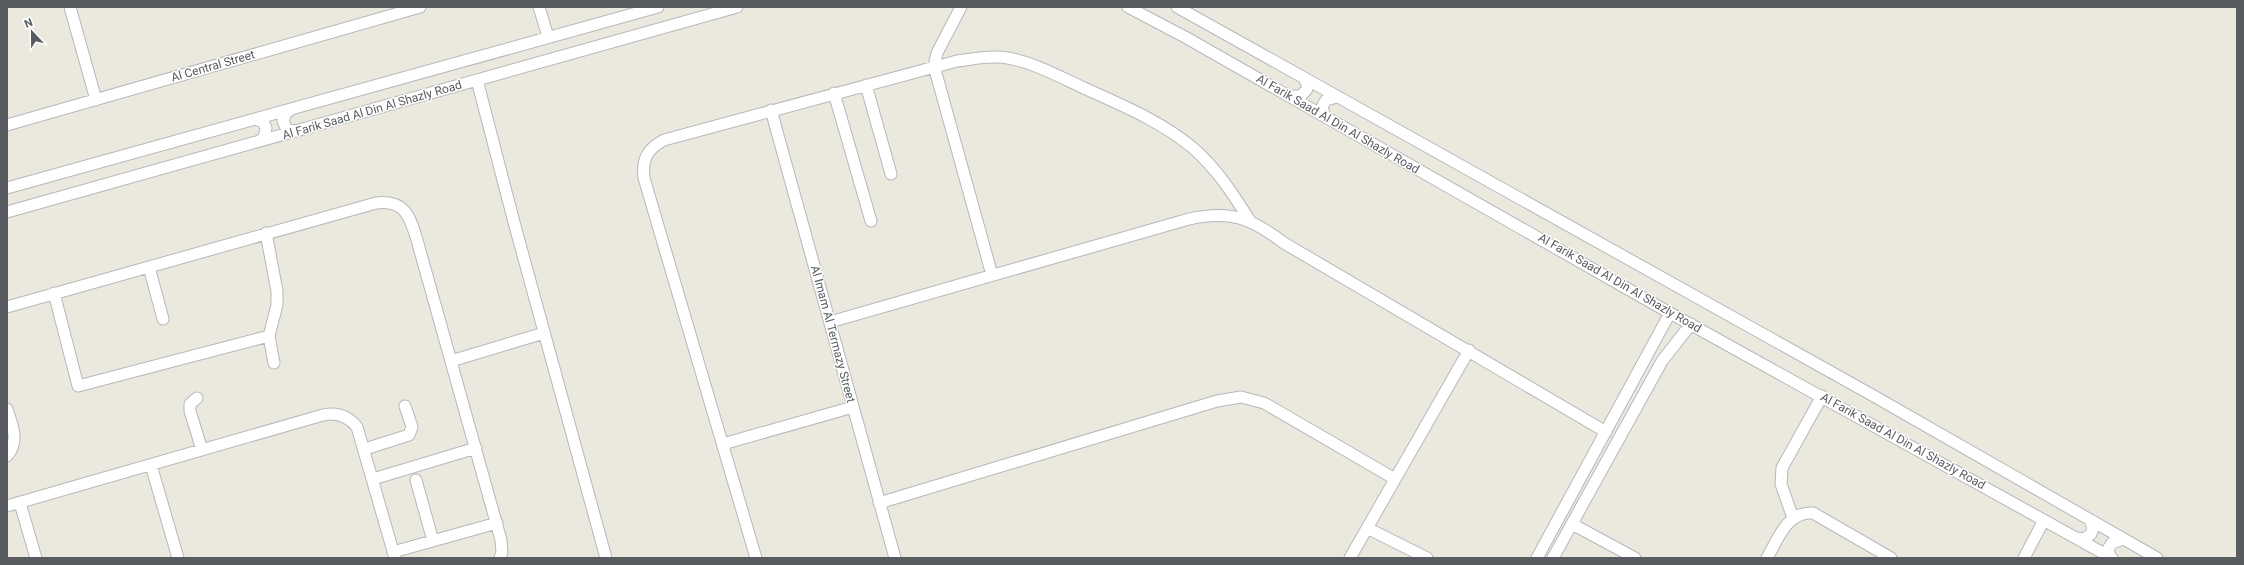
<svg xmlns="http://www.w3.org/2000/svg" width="2244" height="565" viewBox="0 0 2244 565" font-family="Roboto,sans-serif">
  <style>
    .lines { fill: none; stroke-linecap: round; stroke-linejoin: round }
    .minor-casing { stroke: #b5b8bc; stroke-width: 13 }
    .minor { stroke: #fff; stroke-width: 11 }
    .labels { text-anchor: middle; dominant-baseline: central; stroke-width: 3; stroke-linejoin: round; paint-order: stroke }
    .street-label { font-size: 12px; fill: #585c60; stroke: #fff }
  </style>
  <rect width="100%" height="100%" fill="#ebe8de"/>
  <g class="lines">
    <g class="minor-casing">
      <path id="minor" d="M70,7L96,100
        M539,7L548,37
        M961,7L937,53L934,66L992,275
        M1128,7L1185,37L1670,313L2112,558
        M1177,7L1872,395L2157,558
        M477,80L515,226L606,558
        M866,85L891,174
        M834,93L871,221
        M1289,96H1301L1307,89V84L1304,78
        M292,109L286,113L283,121L287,130L297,131
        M771,110L895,558
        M1325,117L1322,107L1326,100L1337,97
        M255,119L263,122L266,128L264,138L257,142
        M7,125L420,7
        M7,188L658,7
        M7,212L737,7
        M266,233L277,291V305L269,336L274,363
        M149,267L163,319
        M54,293L78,386L269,336
        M7,307L376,203C405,199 410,217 417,240L501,540L502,552L500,558
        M830,322L1189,219C1231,210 1251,218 1284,243L1606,432
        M451,361L544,333
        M197,398L190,404V411L202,450
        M7,409C12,425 20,441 7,456
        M723,444L853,407
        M365,449L409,435L412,427L405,406
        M151,465L178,558
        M373,479L476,448
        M416,480L433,541
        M20,503L36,558
        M879,503L1217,401L1241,397L1264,403L1395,479
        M7,506L323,415C337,412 348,416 357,427L395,558
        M1793,518L1781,484L1782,468L1822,396
        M1572,524L1635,558
        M1367,528L1427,558
        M2076,538L2084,539L2091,534L2093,528L2090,520
        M393,552L497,523
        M2110,557L2108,549L2112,543L2123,539
        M756,558L644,178C642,159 647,149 664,140L957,61C974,59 991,55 1008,58C1035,63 1060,77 1084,88C1121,105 1161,121 1193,148C1217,169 1233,194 1250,221
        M1350,558L1469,350
        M1537,558L1670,313
        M1553,558L1662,361L1691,324
        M1767,558C1778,539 1787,511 1813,513L1891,558
        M2024,558L2044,520"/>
    </g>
    <use href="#minor" class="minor"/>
  </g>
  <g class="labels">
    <g class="street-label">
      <text transform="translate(213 66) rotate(-16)">Al Central Street</text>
      <text transform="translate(372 110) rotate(-16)">Al Farik Saad Al Din Al Shazly Road</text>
      <text transform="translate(1338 124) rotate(30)">Al Farik Saad Al Din Al Shazly Road</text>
      <text transform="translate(1620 283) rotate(30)">Al Farik Saad Al Din Al Shazly Road</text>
      <text transform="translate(833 334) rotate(75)">Al Imam Al Termazy Street</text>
      <text transform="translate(1903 441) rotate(29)">Al Farik Saad Al Din Al Shazly Road</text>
    </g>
  </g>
  <rect width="2244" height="565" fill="none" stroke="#585c60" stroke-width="16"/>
  <g transform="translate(32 32) rotate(338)" stroke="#ffffff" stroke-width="3" paint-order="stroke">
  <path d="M0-3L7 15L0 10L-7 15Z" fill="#585c60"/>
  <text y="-6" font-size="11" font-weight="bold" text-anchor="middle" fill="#585c60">N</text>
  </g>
</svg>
